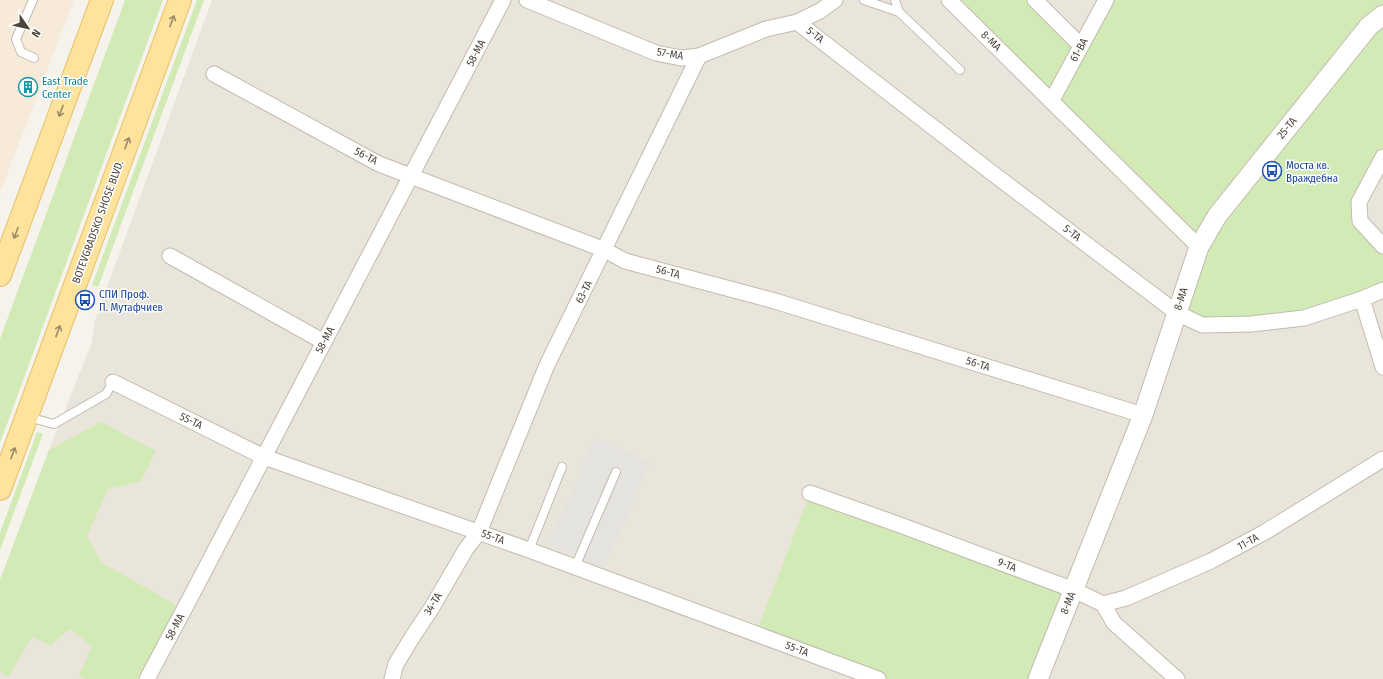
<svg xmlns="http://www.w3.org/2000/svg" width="1383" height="679" viewBox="0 0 1383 679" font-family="'Fira Sans Condensed',sans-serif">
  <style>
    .residential { fill: #eae5da }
    .commercial { fill: #f7ead8 }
    .green { fill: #d2eab5 }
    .parking { fill: #e5e3e0 }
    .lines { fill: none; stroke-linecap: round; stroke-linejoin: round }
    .service-casing { stroke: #c2bbae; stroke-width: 10 }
    .minor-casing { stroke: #c2bbae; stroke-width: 17 }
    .tertiary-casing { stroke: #c2bbae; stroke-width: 21 }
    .primary-casing { stroke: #e6c16a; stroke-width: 24 }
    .service { stroke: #fff; stroke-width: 8 }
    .minor { stroke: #fff; stroke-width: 15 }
    .tertiary { stroke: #fff; stroke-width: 19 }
    .primary { stroke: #ffe39c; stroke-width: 22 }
    .oneway { stroke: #9c8c66 }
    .labels { text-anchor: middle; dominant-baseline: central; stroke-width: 3; stroke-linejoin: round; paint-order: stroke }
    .street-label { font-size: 11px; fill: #4b4439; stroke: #fff }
    .culture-label { font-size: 11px; fill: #0d838f; stroke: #fff; text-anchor: start }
    .transit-label { font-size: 11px; fill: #164399; stroke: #fff; text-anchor: start }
  </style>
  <rect width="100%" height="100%" fill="#f6f3ec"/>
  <path class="residential" d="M212,0H1383V679H0V580L49,450L92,342L94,323Z"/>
  <path class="commercial" d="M0,0H74L0,193Z"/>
  <path class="green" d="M125,0H163L0,443V339Z
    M197,0H204L98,287L92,285Z
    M949,0H1035L1081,45L1106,0H1383V157L1360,221L1383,246V289L1304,318L1202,325L1177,313L1199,246Z
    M101,422L156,451L141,481L108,489L87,536L101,562L179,607L138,679H85L79,675L92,646L69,629L51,645L32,637L8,677L0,672V580L49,450Z
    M37,432L43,434L0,550V533Z
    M810,493L1074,590L1038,679H878L756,633Z"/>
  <path class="parking" d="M595,438L650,463L604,568L548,545Z"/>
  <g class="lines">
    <g class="service-casing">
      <path id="service" d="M33,0L16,39L21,52L34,58
        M864,0L899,12
        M895,0L899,12L960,70
        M28,417L54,424L106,394L113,382
        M529,550L562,467
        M575,567L616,472"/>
    </g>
    <g class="minor-casing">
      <path id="minor" d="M527,0L656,53L681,58L699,56L766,29L797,22L820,11L835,0
        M949,0L1199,247
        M1035,0L1081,46
        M797,22L987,169L1177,313L1202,325L1251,324L1304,318L1362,299L1383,290
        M214,74L379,164L605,250L625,261L775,301L1143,415
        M1052,100L1106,0
        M1383,157L1359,202L1360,221L1383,246
        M170,256L324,342
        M1362,299L1383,367
        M113,382L264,457L529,550L878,679
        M810,493L900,525L1074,590L1103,604L1114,623L1177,679
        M1103,604L1126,598L1211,561L1265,532L1383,459
        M147,679L188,602L503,0
        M392,679L396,664L413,636L431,609L466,549L479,532L547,365L699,56"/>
    </g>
    <g class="tertiary-casing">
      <path id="tertiary" d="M1038,679L1143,415L1199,247L1217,216L1369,26L1383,15"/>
    </g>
    <g class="primary-casing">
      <path id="primary" d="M0,275L102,0
        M0,489L180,0"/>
    </g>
    <use href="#service" class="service"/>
    <use href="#minor" class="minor"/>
    <use href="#tertiary" class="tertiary"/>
    <use href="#primary" class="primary"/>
  </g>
  <defs><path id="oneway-shaft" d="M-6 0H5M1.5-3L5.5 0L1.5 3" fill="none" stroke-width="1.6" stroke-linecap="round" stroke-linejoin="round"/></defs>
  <g class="oneway">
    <use href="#oneway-shaft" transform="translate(172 21) rotate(-70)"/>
    <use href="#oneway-shaft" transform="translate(61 111) rotate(110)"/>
    <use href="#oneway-shaft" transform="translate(127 143) rotate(-70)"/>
    <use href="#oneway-shaft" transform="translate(16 233) rotate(110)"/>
    <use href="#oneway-shaft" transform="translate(58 331) rotate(-70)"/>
    <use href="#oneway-shaft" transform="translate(13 453) rotate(-70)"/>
  </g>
  <defs>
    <g id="building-ring" transform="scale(1)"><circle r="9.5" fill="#fff" stroke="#0f9aa8" stroke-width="1.5"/><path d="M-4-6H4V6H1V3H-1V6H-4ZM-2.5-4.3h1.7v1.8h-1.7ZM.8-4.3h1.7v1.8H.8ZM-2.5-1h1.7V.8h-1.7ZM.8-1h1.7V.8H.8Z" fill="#0f9aa8"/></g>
    <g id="bus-ring" transform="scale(1)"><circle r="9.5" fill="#fff" stroke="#1a4fb4" stroke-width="1.5"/><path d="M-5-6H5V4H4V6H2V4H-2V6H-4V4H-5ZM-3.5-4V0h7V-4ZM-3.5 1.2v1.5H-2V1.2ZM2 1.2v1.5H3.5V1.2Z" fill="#1a4fb4"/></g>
  </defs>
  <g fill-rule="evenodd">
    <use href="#building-ring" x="28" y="87"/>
    <use href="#bus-ring" x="1272" y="171"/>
    <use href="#bus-ring" x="85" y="300"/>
  </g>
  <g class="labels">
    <g class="street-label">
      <text transform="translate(815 35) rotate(38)">5-ТА</text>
      <text transform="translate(991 41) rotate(44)">8-МА</text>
      <text transform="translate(1079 50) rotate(-61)">61-ВА</text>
      <text transform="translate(476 53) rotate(-62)">58-МА</text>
      <text transform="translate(670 54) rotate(9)">57-МА</text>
      <text transform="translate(1287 128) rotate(-51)">25-ТА</text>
      <text transform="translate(366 156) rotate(28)">56-ТА</text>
      <text transform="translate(98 222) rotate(-70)">BOTEVGRADSKO SHOSE BLVD.</text>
      <text transform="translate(1072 233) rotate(37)">5-ТА</text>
      <text transform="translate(668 272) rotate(15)">56-ТА</text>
      <text transform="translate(584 292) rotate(-63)">63-ТА</text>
      <text transform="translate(1181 299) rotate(-72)">8-МА</text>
      <text transform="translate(325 340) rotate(-62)">58-МА</text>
      <text transform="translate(978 364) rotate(17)">56-ТА</text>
      <text transform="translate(191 421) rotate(26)">55-ТА</text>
      <text transform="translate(493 537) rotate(20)">55-ТА</text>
      <text transform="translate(1248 542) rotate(-28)">11-ТА</text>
      <text transform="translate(1007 565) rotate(21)">9-ТА</text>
      <text transform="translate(1068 603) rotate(-68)">8-МА</text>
      <text transform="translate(433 604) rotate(-59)">34-ТА</text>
      <text transform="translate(175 627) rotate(-62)">58-МА</text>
      <text transform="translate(797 649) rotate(21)">55-ТА</text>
    </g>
    <g class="culture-label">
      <text x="42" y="81">East Trade<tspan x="42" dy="13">Center</tspan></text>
    </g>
    <g class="transit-label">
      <text x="1286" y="165">Моста кв.<tspan x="1286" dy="13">Враждебна</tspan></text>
      <text x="99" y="294">СПИ Проф.<tspan x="99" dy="13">П. Мутафчиев</tspan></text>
    </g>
  </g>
  <g transform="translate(28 28) rotate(124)" stroke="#ffffff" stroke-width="3" paint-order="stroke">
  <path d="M0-3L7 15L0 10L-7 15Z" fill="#4b4439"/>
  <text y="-6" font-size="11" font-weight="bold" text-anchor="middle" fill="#4b4439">N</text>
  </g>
</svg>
